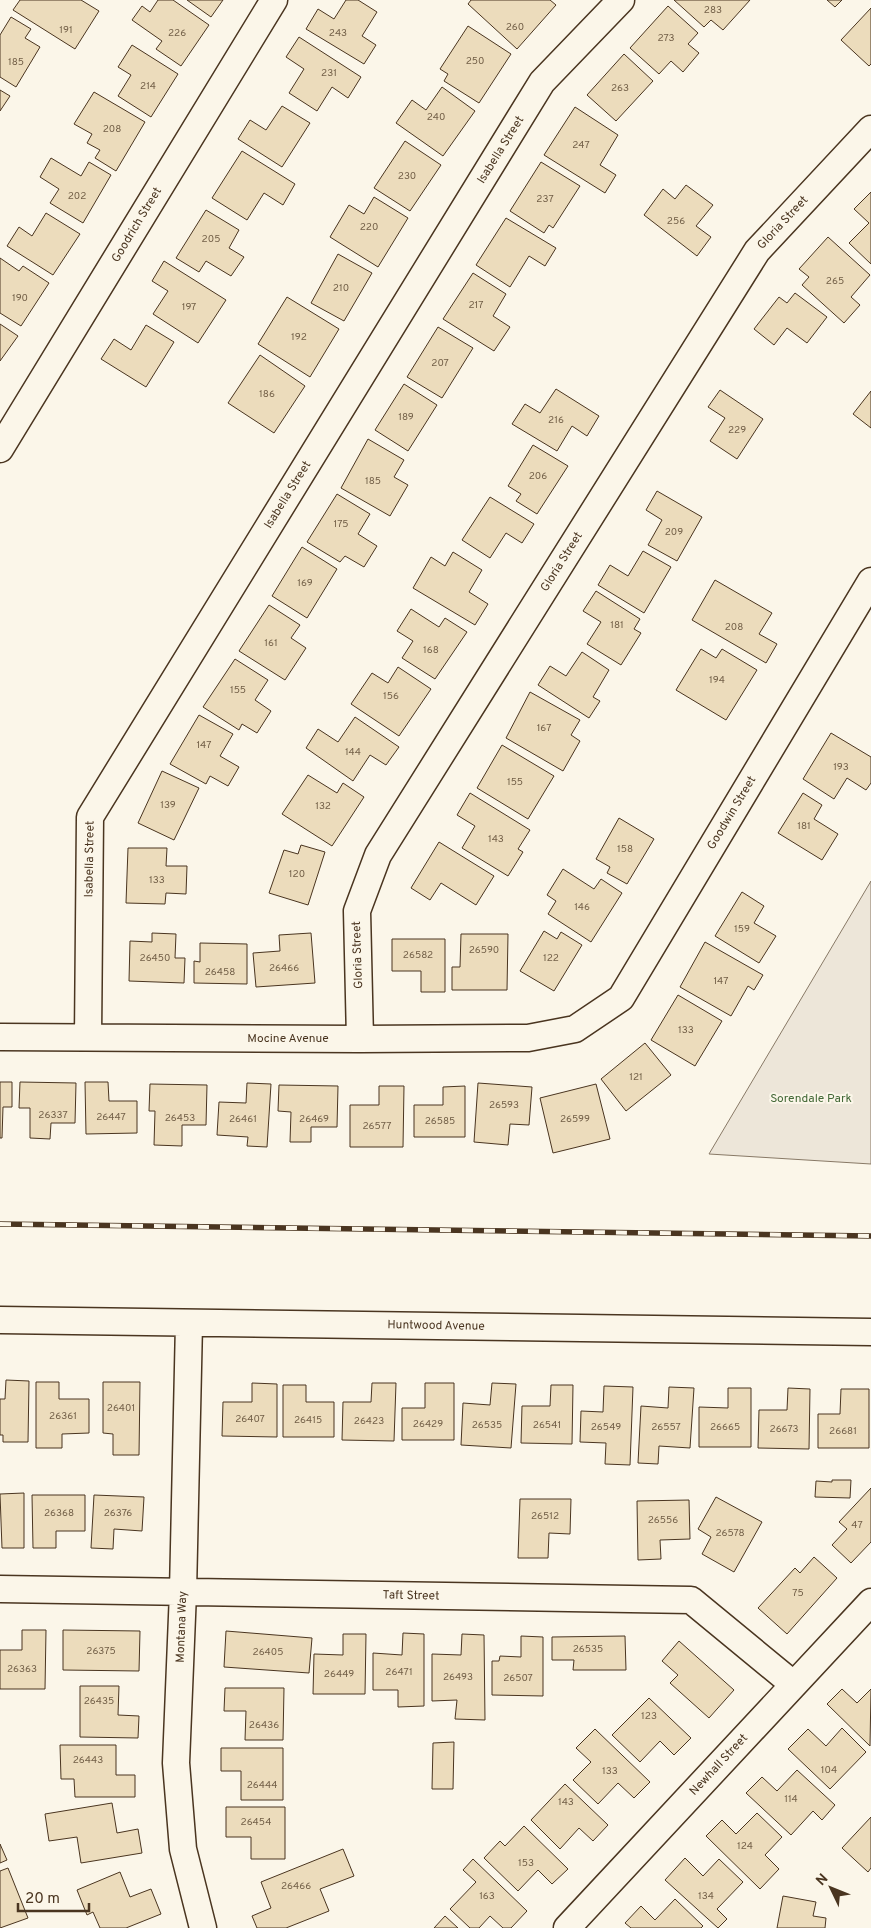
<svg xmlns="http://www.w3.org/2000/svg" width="871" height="1928" viewBox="0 0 871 1928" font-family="Overpass,sans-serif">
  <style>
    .green { fill: #ede6d9; stroke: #887966 }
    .building { fill: #ecdcbc; stroke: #4a3520 }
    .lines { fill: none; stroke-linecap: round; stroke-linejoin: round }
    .minor-casing { stroke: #4a3520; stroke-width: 29 }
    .minor { stroke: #fbf6e9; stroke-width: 26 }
    .rail-casing { stroke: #4a3520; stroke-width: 5.5 }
    .rail { stroke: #fbf6e9; stroke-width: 4; stroke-dasharray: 11; stroke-linecap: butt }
    .labels { text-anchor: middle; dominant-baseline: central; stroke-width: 4; stroke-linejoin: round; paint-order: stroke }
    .number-label { font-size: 10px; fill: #725f47 }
    .street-label { font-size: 12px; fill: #4a3520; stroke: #fbf6e9 }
    .park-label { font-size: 12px; fill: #436837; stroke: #fbf6e9 }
  </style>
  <rect width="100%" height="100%" fill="#fbf6e9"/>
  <path class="green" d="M871,881V1164L709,1154Z"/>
  <path class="building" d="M20,0H81L99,11L75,49L13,10Z
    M158,0H173L209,25L181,66L156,49L162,41L132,20L142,6L150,12Z
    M187,0H223L211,17Z
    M346,0H358L377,12L362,36L376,45L364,64L306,29L318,9L334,19Z
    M471,0H550L556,5L517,49L468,4Z
    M674,0H750L723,30L711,20L704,27Z
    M827,0H842L835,7Z
    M668,6L698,33L688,44L699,53L683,72L671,61L659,74L630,48Z
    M871,8V64L869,66L841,40Z
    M11,17L31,29L25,38L40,47L16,87L0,77V35Z
    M468,26L511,54L479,103L444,81L448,74L440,69Z
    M299,37L361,77L348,98L332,87L317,111L289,93L304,69L286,57Z
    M132,45L178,74L151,117L118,96L131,75L118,67Z
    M624,54L653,81L616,121L587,95Z
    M442,87L475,111L443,156L396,123L412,100L426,110Z
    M0,90L10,96L0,111Z
    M94,92L145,122L116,171L95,158L100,150L87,143L92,134L74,124Z
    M282,106L310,123L282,167L238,139L250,120L266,130Z
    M575,107L618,135L600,165L616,175L605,193L544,155Z
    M405,141L441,165L410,211L374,188Z
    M242,151L295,184L283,205L264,193L247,220L212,198Z
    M51,158L81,176L89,162L111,175L83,223L50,203L59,189L40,177Z
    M541,162L580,186L553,228L549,225L544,233L510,211Z
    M686,185L713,205L696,226L711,237L697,256L644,215L663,189L675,199Z
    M871,192V264L849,243L869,223L854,209Z
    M374,197L408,218L378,267L330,237L349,205L364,214Z
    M206,210L239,230L229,248L244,257L231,276L206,261L199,272L176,258Z
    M46,213L80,234L53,275L7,246L19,227L32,236Z
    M506,218L556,248L545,266L529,256L510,287L476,265Z
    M828,237L870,275L851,297L860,305L844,323L802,285L809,277L799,269Z
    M338,254L372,273L344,321L311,303Z
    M0,258L19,271L23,266L49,283L21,326L0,313Z
    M164,261L226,300L198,343L153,314L168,291L152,281Z
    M473,273L506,294L493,316L510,327L494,351L443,319Z
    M795,293L827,317L807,343L787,328L774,345L754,329L779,297L787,303Z
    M287,297L339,329L310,377L258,344Z
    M0,324L18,336L0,361Z
    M146,325L174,342L146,387L101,359L114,339L131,350Z
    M438,327L473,348L442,398L407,377Z
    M260,355L305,386L274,433L228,403Z
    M404,384L437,405L408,451L375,430Z
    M556,389L599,416L587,436L572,426L557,451L512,424L525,404L540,413Z
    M720,390L763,419L737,459L710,441L725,418L708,407Z
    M871,391V428L853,414Z
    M368,439L404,460L394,477L408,485L390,516L341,488Z
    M533,445L568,466L537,514L516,501L521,494L508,486Z
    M657,491L702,517L677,561L648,545L662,520L646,510Z
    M337,494L370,514L358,534L377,546L364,567L345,556L340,562L307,542Z
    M490,497L534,524L522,543L506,533L490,558L462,540Z
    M302,547L337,569L307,618L272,596Z
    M643,551L671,567L644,613L598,585L610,565L628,576Z
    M453,552L482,570L469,592L488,604L475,625L413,588L431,557L445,566Z
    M715,580L772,613L759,634L777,644L766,663L692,620Z
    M596,591L640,619L634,629L641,633L621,665L587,644L601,622L583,611Z
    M269,605L300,625L291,638L306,648L285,680L239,651Z
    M411,609L439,627L445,618L467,632L435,679L402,658L413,641L397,631Z
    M701,649L716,658L722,649L757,670L726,720L676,690Z
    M582,652L609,670L593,697L600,701L589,718L538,685L550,666L566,676Z
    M235,659L268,680L255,700L271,711L257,733L242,724L239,730L203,707Z
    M398,667L431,689L399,736L351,704L372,673L388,683Z
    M530,692L580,720L571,735L580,741L563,771L506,738Z
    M199,715L233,734L220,756L239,767L228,786L210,776L206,784L170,764Z
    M355,717L399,747L386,765L370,755L353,781L306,748L318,729L338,742Z
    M831,733L871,757V783L866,790L847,778L834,799L803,779Z
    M502,745L554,776L528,819L477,788Z
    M162,771L199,788L174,840L138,823Z
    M308,775L337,793L343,783L364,797L332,846L282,814Z
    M470,793L530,830L518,849L523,852L508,876L462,848L475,826L457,815Z
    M803,793L822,805L814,819L838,834L822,860L778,833Z
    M619,818L654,839L627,884L607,873L610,867L596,859Z
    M439,842L494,876L476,905L441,883L430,900L411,888Z
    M301,845L325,852L308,905L269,893L284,850L298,854Z
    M128,848H167L166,866H187L186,894L166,893L165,904L126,903Z
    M563,869L594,889L601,879L622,893L591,942L548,914L556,901L547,895Z
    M742,892L764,906L754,923L776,936L759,963L715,936Z
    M544,931L557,939L561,932L582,945L554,991L520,971Z
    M152,933L176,934L175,958H185L184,983L129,981L130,941L152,942Z
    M311,933L315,983L256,987L253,953L280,951L279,935Z
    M461,934H508L507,990H452V967H460Z
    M392,939H445V992H421V971H392Z
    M705,942L763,975L754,990L748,986L731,1016L680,987Z
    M200,943L247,944V984L194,983V961L200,962Z
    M678,995L722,1021L695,1066L651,1040Z
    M645,1043L671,1075L626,1111L601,1079Z
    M0,1082H12V1107H3L2,1138H0Z
    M20,1082L76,1083L75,1123H51L50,1139L30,1138V1108H19Z
    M85,1082H108L109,1101H137V1133L86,1134Z
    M247,1083L271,1084L267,1147L247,1146L248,1137L217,1135L219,1102L246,1103Z
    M478,1083L532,1087L529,1125L510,1124L508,1145L474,1142Z
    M150,1084L207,1085L206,1125H182V1146L154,1145L155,1111H149Z
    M596,1084L610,1139L553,1153L540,1098Z
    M279,1085L338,1086L337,1127H311V1142H290L291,1112L278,1111Z
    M379,1086H404L403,1147H350V1105H379Z
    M465,1086V1137H414V1105H443V1087Z
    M6,1380L29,1381L28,1442H3V1435H0V1399H5Z
    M36,1382H59V1399H89V1433L62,1434V1448H36Z
    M103,1382H140L139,1455H113V1434L103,1433Z
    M252,1383L277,1384V1437L222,1436L223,1402H252Z
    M372,1383H396L394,1441L342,1440L343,1402H371Z
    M425,1383H454V1440H402V1408H425Z
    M492,1383L516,1384L511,1448L461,1445L463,1403L490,1405Z
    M283,1385H306V1402H334V1437H283Z
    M551,1385H573L572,1444L521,1443L522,1406H550Z
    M604,1386L633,1387L630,1465L605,1464L606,1443L580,1442L581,1411L603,1412Z
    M669,1387L694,1388L690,1448L659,1446L658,1464L638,1463L641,1406L668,1408Z
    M728,1388H751V1447H699V1407L728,1408Z
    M788,1388L810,1389L809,1449L758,1448L759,1410H787Z
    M841,1389H869V1448H818V1414H840Z
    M832,1480H851L850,1498L815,1497L816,1481L832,1482Z
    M871,1488V1542L851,1563L832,1545L847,1529L839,1522Z
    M24,1493V1548H2L0,1494Z
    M32,1495H85V1531H56V1548H33Z
    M94,1495L144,1497L142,1531L114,1529L113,1549L91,1548Z
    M716,1497L762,1522L734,1572L702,1554L711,1537L698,1529Z
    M520,1499H571L570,1534L549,1533L548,1558H518Z
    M689,1500L690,1539L660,1540L661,1559L638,1560L637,1501Z
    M814,1557L837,1578L787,1634L758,1608L795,1568L800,1573Z
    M22,1630H46L45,1689H0V1650H22Z
    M63,1630L140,1631L139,1671L63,1670Z
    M226,1631L312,1638L309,1673L224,1667Z
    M403,1633L424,1634V1706L398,1707V1690H373V1653L402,1655Z
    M343,1634H366L365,1694H313L314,1654L343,1655Z
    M462,1634L484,1635L485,1720L455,1719L457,1700L432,1701V1654L461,1655Z
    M521,1636L543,1637V1696L492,1695V1661H499L500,1656L521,1657Z
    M625,1636L626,1670H573L574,1660H552V1637Z
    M679,1641L734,1690L709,1718L670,1683L678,1675L662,1661Z
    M80,1686H119L118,1715L139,1716L138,1738L80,1737Z
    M225,1688H284L283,1740H245L246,1711H224Z
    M842,1689L857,1703L871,1689L870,1746L827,1704Z
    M649,1698L691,1738L674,1755L660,1741L640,1762L612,1735Z
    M842,1728L866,1752L830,1789L788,1749L808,1729L826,1746Z
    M595,1729L650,1782L634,1798L618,1783L598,1804L573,1780L591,1762L576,1748Z
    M454,1742L453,1789H432L433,1743Z
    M60,1745H116V1775H135V1797H75L74,1779H61Z
    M221,1748H283V1800H241V1771H221Z
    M797,1770L835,1805L822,1820L813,1811L791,1835L746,1793L762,1777L777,1791Z
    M565,1784L608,1825L593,1841L579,1828L560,1849L531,1820Z
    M112,1803L117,1833L138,1829L142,1853L81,1863L77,1837L49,1841L45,1814Z
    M226,1807H285V1859H251V1837H226Z
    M757,1813L782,1837L765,1855L779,1869L760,1889L706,1836L722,1820L736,1834Z
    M871,1817V1868L868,1872L842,1848Z
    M524,1826L568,1869L552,1884L538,1870L518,1891L484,1858L500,1841L505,1846Z
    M0,1844L7,1860L0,1863Z
    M343,1849L354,1876L320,1889L329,1911L286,1928H257L252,1916L271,1908L261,1882Z
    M685,1858L703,1876L719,1859L743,1882L717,1909L727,1919L718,1928L665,1880Z
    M473,1859L527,1911L511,1928H503L490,1916L479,1928H470L450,1909L476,1882L463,1870Z
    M8,1868L28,1918L0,1928V1871Z
    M120,1872L130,1897L151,1889L161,1914L126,1928H100L93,1912L87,1915L77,1890Z
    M783,1896L816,1902L813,1916L826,1918L825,1928H777Z
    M675,1899L703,1926L701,1928H631L625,1923L641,1906L655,1920Z
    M445,1916L458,1928H434Z"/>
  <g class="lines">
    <g class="minor-casing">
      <path id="minor" d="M0,449L274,0
        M0,1037L360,1039L528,1038L575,1029L621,998L871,581
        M88,1037L90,817L542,82L621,0
        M360,1039L357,911L378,855L757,251L871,129
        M0,1320L871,1332
        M189,1323L183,1592L176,1763L183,1849L203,1928
        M0,1589L691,1600L793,1684
        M567,1928L871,1602"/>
    </g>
    <use href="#minor" class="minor"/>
    <g class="rail-casing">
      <path id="rail" d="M0,1224L871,1236"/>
    </g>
    <use href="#rail" class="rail"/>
  </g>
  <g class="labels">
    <g class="number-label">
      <text x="713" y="10">283</text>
      <text x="515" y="27">260</text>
      <text x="66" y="30">191</text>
      <text x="177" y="33">226</text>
      <text x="338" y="33">243</text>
      <text x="666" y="38">273</text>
      <text x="475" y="61">250</text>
      <text x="16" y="62">185</text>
      <text x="329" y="73">231</text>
      <text x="148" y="86">214</text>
      <text x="620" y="88">263</text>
      <text x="436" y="117">240</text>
      <text x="112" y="129">208</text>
      <text x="581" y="145">247</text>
      <text x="407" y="176">230</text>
      <text x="77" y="196">202</text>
      <text x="545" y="199">237</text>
      <text x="676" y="221">256</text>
      <text x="369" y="227">220</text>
      <text x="211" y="239">205</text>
      <text x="835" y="281">265</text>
      <text x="341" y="288">210</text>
      <text x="20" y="298">190</text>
      <text x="476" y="305">217</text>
      <text x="189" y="307">197</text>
      <text x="299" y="337">192</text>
      <text x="440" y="363">207</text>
      <text x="267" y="394">186</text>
      <text x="406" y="417">189</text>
      <text x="556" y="420">216</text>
      <text x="737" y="430">229</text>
      <text x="538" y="476">206</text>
      <text x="373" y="481">185</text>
      <text x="341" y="524">175</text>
      <text x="674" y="532">209</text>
      <text x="305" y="583">169</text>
      <text x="617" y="625">181</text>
      <text x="734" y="627">208</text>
      <text x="271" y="643">161</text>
      <text x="431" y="650">168</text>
      <text x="717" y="680">194</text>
      <text x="238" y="690">155</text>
      <text x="391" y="696">156</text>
      <text x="544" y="728">167</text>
      <text x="204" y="745">147</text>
      <text x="353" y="752">144</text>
      <text x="841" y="767">193</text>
      <text x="515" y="782">155</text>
      <text x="168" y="805">139</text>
      <text x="323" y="806">132</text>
      <text x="804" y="826">181</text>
      <text x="496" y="839">143</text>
      <text x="625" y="849">158</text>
      <text x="297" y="874">120</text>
      <text x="157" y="880">133</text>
      <text x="582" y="907">146</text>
      <text x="742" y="929">159</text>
      <text x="484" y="950">26590</text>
      <text x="418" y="955">26582</text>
      <text x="155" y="958">26450</text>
      <text x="551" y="958">122</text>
      <text x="284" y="968">26466</text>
      <text x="220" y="972">26458</text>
      <text x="721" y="981">147</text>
      <text x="686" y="1030">133</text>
      <text x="636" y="1077">121</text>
      <text x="504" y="1105">26593</text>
      <text x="53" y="1115">26337</text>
      <text x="111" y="1117">26447</text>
      <text x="180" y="1118">26453</text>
      <text x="243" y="1119">26461</text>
      <text x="314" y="1119">26469</text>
      <text x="575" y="1119">26599</text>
      <text x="440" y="1121">26585</text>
      <text x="377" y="1126">26577</text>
      <text x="121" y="1408">26401</text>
      <text x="63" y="1416">26361</text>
      <text x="250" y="1419">26407</text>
      <text x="308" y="1420">26415</text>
      <text x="369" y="1421">26423</text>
      <text x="428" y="1424">26429</text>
      <text x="487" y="1425">26535</text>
      <text x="547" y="1425">26541</text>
      <text x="606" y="1427">26549</text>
      <text x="666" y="1427">26557</text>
      <text x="725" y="1427">26665</text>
      <text x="784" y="1429">26673</text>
      <text x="843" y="1431">26681</text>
      <text x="59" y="1513">26368</text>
      <text x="118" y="1513">26376</text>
      <text x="545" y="1516">26512</text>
      <text x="663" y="1520">26556</text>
      <text x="857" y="1525">47</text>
      <text x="730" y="1533">26578</text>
      <text x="798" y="1593">75</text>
      <text x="588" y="1649">26535</text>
      <text x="101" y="1651">26375</text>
      <text x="268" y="1652">26405</text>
      <text x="22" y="1669">26363</text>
      <text x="399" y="1672">26471</text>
      <text x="339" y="1674">26449</text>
      <text x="458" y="1677">26493</text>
      <text x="518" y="1678">26507</text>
      <text x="99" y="1701">26435</text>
      <text x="649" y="1716">123</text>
      <text x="264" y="1725">26436</text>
      <text x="88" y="1760">26443</text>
      <text x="829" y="1770">104</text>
      <text x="610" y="1771">133</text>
      <text x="262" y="1785">26444</text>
      <text x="791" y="1799">114</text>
      <text x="566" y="1802">143</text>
      <text x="256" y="1822">26454</text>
      <text x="745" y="1846">124</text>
      <text x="526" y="1863">153</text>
      <text x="296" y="1886">26466</text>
      <text x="487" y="1896">163</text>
      <text x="706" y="1896">134</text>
    </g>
    <g class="street-label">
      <text transform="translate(501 150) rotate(-58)">Isabella Street</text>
      <text transform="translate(783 223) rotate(-47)">Gloria Street</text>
      <text transform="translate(137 225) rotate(-59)">Goodrich Street</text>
      <text transform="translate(288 495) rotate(-58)">Isabella Street</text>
      <text transform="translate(562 562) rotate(-58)">Gloria Street</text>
      <text transform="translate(732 813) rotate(-59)">Goodwin Street</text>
      <text transform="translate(90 859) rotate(-89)">Isabella Street</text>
      <text transform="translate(358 955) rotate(-92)">Gloria Street</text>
      <text x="288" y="1039">Mocine Avenue</text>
      <text transform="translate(436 1326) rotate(1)">Huntwood Avenue</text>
      <text transform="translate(411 1596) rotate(1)">Taft Street</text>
      <text transform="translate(182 1627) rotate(-88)">Montana Way</text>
      <text transform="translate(719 1765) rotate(-47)">Newhall Street</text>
    </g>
    <g class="park-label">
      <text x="811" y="1099">Sorendale Park</text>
    </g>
  </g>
  <g transform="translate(831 1888) rotate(313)" stroke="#fbf6e9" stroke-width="4" paint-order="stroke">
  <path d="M0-4L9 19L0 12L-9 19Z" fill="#4a3520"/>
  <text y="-8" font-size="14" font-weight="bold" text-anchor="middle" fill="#4a3520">N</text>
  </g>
  <path d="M18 1903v8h71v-8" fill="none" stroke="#4a3520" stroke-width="2.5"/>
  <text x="25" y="1903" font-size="15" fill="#4a3520" stroke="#fbf6e9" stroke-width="4" paint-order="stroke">20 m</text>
</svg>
